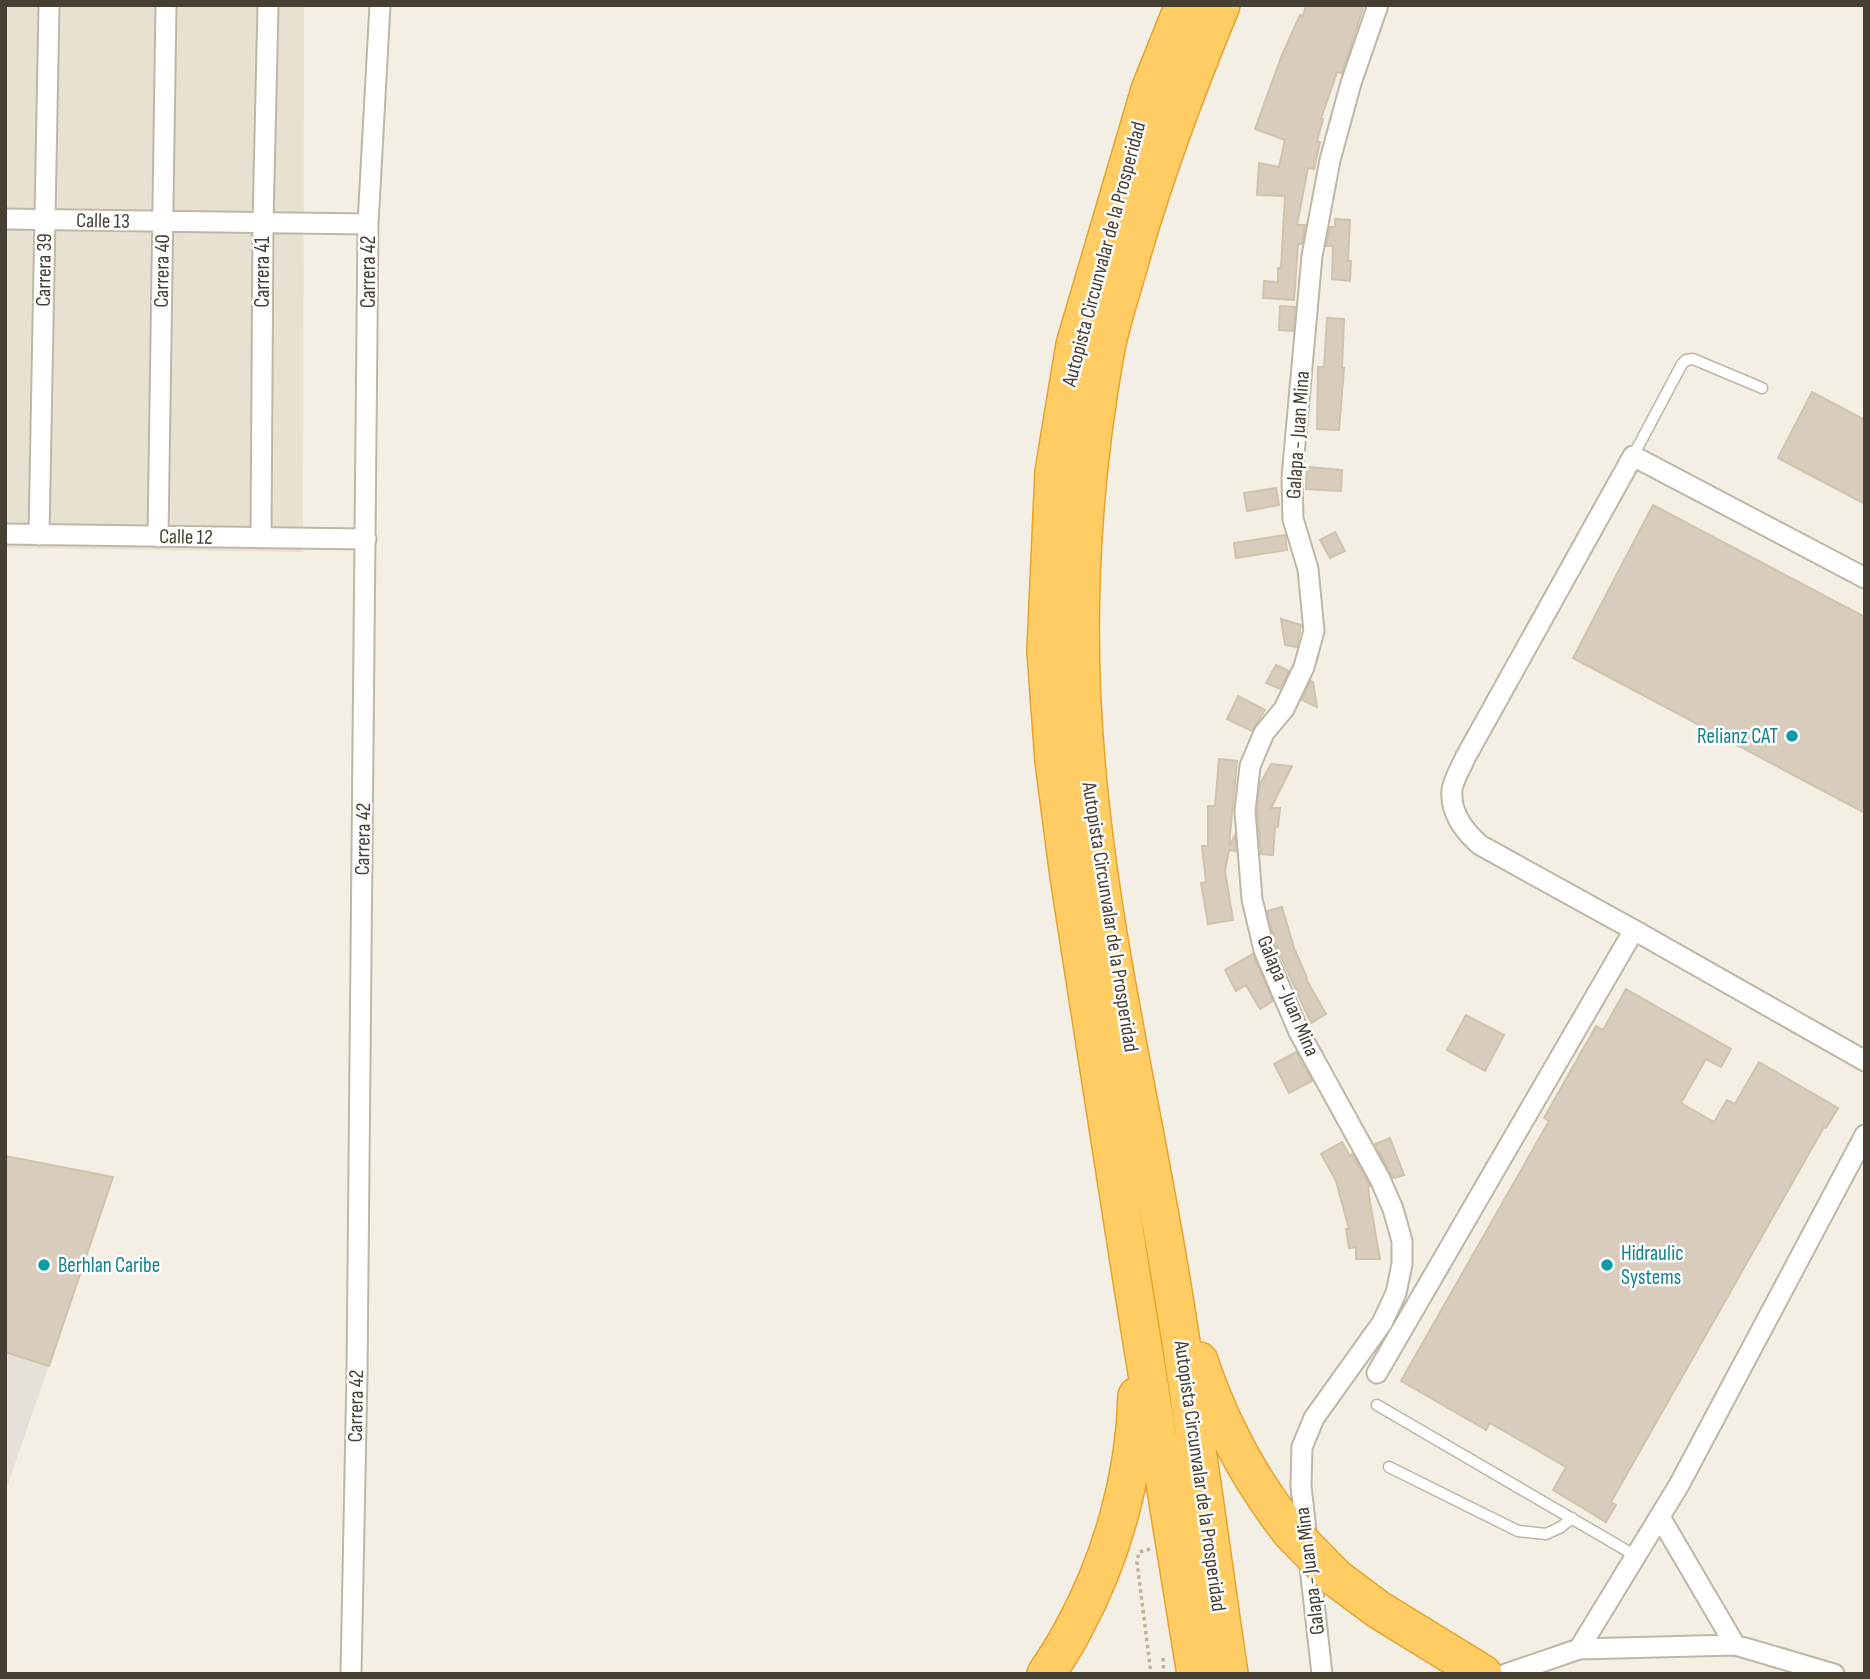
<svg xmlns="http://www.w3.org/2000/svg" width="1870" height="1679" viewBox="0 0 1870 1679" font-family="'Sofia Sans Condensed',sans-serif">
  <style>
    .residential { fill: #e7e1d2 }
    .industrial { fill: #e5e0d9 }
    .building { fill: #d8cdbc; stroke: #d0c3ac; stroke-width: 2 }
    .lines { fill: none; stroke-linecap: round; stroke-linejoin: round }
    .lane-casing { stroke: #bfb7a6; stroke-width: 13 }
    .street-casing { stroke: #bfb7a6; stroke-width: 23 }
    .highway-casing { stroke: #e5a32d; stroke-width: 40 }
    .path { stroke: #c1b397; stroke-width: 3.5; stroke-dasharray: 3.5 3.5; stroke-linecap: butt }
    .lane { stroke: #fff; stroke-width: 10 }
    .street { stroke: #fff; stroke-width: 19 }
    .highway { stroke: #ffcd63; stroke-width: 37 }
    .highway-bridge-casing { stroke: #e5a32d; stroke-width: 40; stroke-linecap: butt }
    .highway-bridge { stroke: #ffcd63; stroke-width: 37 }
    .culture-dot { fill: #0f9aa8; stroke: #fff; stroke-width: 2.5 }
    .labels { text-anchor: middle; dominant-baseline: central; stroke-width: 5; stroke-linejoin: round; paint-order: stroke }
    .street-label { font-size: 21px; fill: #463f34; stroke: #fff }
    .culture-label { font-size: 21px; fill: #0d838f; stroke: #fff; text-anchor: start }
  </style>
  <rect width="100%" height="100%" fill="#f3efe4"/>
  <path class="residential" d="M5,5H304L303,552L5,548Z"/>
  <path class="industrial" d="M5,1156L113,1177L5,1493Z"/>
  <path class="building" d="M1306,5H1364L1342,73L1337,72L1321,119H1323L1317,141L1320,142L1314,169L1308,168L1297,225H1305L1302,244H1298L1294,300L1263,298L1264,281L1278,282V268H1281L1285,196L1257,195L1259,163L1279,167L1285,140L1255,129L1282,55L1300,15L1303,16Z
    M1335,219L1350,220L1348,261H1351L1350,281L1332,279L1333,246H1326L1330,227H1335Z
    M1280,306L1295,307L1293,331L1279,330Z
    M1327,318L1344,319L1342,368H1344L1339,430L1317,429L1318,367H1324Z
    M1812,392L1865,420V504L1778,458Z
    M1307,467L1342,470L1341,491L1306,489Z
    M1276,488L1279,505L1247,511L1244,493Z
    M1653,505L1865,617V813L1573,658Z
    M1335,532L1345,551L1330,558L1320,540Z
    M1285,535L1287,550L1236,558L1234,543Z
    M1281,619L1301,625L1297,647L1285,645Z
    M1276,665L1289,671L1280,689L1266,683Z
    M1311,681L1313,682L1317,707L1302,700Z
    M1238,696L1265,710L1252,731L1227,719Z
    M1219,759L1237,761L1229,846L1235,835L1236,851L1229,850L1225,871L1233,920L1208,924L1201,883L1206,882L1202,846H1208V806H1215Z
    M1271,764L1292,766L1271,808H1280L1278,827L1275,826L1273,855L1261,854L1257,811L1260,784Z
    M1282,907L1294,948L1307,978L1306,979L1326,1014L1311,1023L1276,946L1267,911Z
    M1253,954L1273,1001L1260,1009L1246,985L1236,991L1225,970Z
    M1626,989L1731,1049L1721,1067L1706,1059L1681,1103L1714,1122L1727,1100L1735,1104L1759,1062L1838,1108L1826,1128L1824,1127L1611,1502L1616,1505L1606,1522L1553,1490L1566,1467L1490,1423L1486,1430L1401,1381L1549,1121L1544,1118L1596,1026L1603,1030Z
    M1466,1015L1504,1035L1485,1071L1447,1050Z
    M1296,1052L1312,1081L1289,1093L1274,1064Z
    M1390,1138L1404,1175L1393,1178L1375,1144Z
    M1342,1142L1350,1156L1352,1154L1370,1186H1368L1369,1196L1380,1259H1356V1247L1349,1248L1346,1229H1349L1336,1181L1321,1154Z
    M5,1156L113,1177L49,1366L5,1352Z"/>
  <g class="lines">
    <g class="lane-casing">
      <path id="lane" d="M1633,456L1682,364L1686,360L1693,359L1762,388
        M1377,1405L1636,1556
        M1389,1467L1518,1531L1546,1534L1561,1527L1572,1518"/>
    </g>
    <g class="street-casing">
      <path id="street" d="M5,219L368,224
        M5,534L366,539
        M39,535L49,5
        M158,537L166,5
        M261,538L263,223L268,5
        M1865,578L1633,456L1465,758C1461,768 1453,780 1452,790C1450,813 1464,831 1480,845L1634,930L1865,1061
        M1377,1373L1634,930
        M1660,1517L1735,1645
        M1579,1649L1679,1485L1865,1135
        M351,1674L357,1374L368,224L380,5
        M1322,1674L1301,1486L1302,1447L1314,1418L1382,1323L1396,1293L1402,1264V1241L1393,1209L1380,1179L1299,1032L1264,950L1252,899L1245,811L1250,766L1264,733L1284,709L1304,667L1314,631L1308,569L1293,519L1292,477L1312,256L1330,160L1351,83L1378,5
        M1506,1674L1579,1649L1735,1645L1834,1674"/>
    </g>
    <g class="highway-casing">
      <path id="highway" d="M1184,5L1150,90L1075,345L1054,472L1046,651L1054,761L1069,876L1132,1280L1196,1674
        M1221,5C1185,92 1152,180 1127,271C1119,298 1110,326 1105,353C1081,488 1074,626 1086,762C1100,931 1141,1101 1169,1268C1192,1403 1209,1539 1229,1674
        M1199,1361C1220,1424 1250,1480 1291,1532
        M1336,1578L1379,1610L1483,1674
        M1046,1674C1056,1659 1066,1644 1074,1628C1112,1558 1135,1476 1137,1396"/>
    </g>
    <path class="path" d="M1150,1549L1139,1552L1137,1562L1151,1674
      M1163,1658L1164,1674"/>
    <use href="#lane" class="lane"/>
    <use href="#street" class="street"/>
    <use href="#highway" class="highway"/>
    <g class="highway-bridge-casing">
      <path id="highway-bridge" d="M1291,1532L1336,1578"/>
    </g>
    <use href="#highway-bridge" class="highway-bridge"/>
  </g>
  <g class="culture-dot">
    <circle cx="1792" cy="736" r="7"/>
    <circle cx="44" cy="1265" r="7"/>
    <circle cx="1607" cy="1265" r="7"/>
  </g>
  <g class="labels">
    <g class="street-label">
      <text transform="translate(103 221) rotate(1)">Calle 13</text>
      <text transform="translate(1104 254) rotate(-75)">Autopista Circunvalar de la Prosperidad</text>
      <text transform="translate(44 270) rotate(-89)">Carrera 39</text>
      <text transform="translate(162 271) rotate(-89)">Carrera 40</text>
      <text transform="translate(262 272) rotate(-90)">Carrera 41</text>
      <text transform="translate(368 272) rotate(-90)">Carrera 42</text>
      <text transform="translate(1298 435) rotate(-86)">Galapa - Juan Mina</text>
      <text transform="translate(186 537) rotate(1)">Calle 12</text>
      <text transform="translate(363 839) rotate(-89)">Carrera 42</text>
      <text transform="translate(1110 917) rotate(81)">Autopista Circunvalar de la Prosperidad</text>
      <text transform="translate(1288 996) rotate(67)">Galapa - Juan Mina</text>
      <text transform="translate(356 1406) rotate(-89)">Carrera 42</text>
      <text transform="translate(1200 1476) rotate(82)">Autopista Circunvalar de la Prosperidad</text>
      <text transform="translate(1310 1571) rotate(-97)">Galapa - Juan Mina</text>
    </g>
    <g class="culture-label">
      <text x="1778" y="736" text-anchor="end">Relianz CAT</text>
      <text x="1621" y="1253">Hidraulic<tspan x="1621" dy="24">Systems</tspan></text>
      <text x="58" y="1265">Berhlan Caribe</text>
    </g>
  </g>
  <rect width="1870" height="1679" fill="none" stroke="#463f34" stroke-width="14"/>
</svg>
